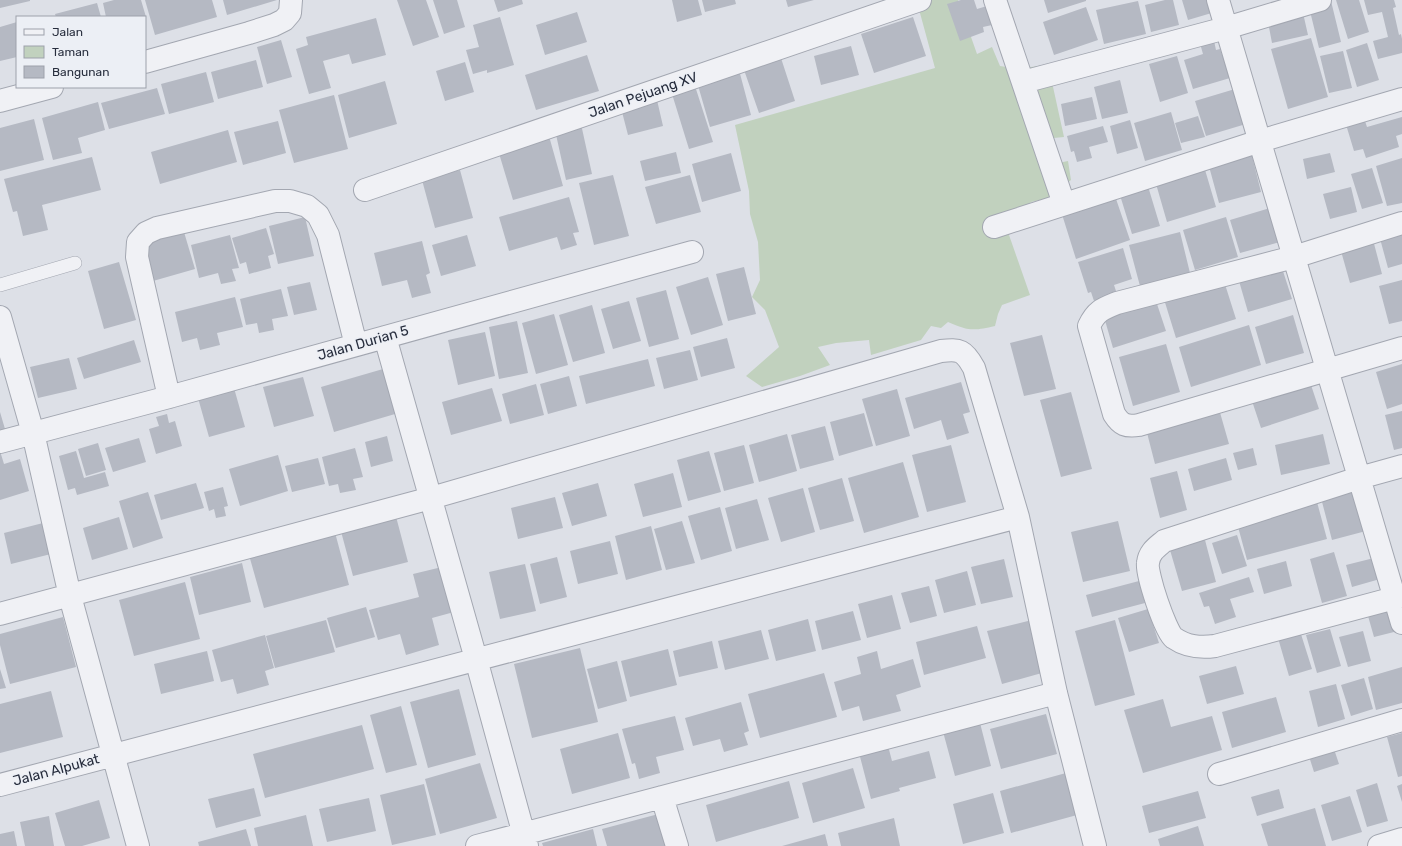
<svg xmlns="http://www.w3.org/2000/svg" width="1402" height="846" viewBox="0 0 1402 846" font-family="Rubik,sans-serif">
  <style>
    .green { fill: #c1d1be }
    .building { fill: #b5b9c3 }
    .lines { fill: none; stroke-linecap: round; stroke-linejoin: round }
    .service-casing { stroke: #a3a7b1; stroke-width: 14 }
    .minor-casing { stroke: #a3a7b1; stroke-width: 24 }
    .service { stroke: #f0f1f5; stroke-width: 13 }
    .minor { stroke: #f0f1f5; stroke-width: 22 }
    .labels { text-anchor: middle; dominant-baseline: central; stroke-width: 3; stroke-linejoin: round; paint-order: stroke }
    .street-label { font-size: 14px; fill: #272d3d; stroke: #eceff5 }
  </style>
  <rect width="100%" height="100%" fill="#dde0e7"/>
  <path class="green" d="M922,0H958L977,54L992,47L1000,66C1017,69 1031,68 1048,64L1064,137L1043,139L1053,164L1068,161L1071,180L1049,198L1031,202L1018,218L1009,235L1030,295L1002,305L998,314L995,326C974,331 968,331 948,322L941,328L931,326L921,340L871,355L869,340L836,343L818,347L830,365L800,376L762,387L746,376L779,347L765,310L752,297L760,280L758,242L750,214L749,191L735,125L935,68L917,2Z"/>
  <path class="building" d="M0,0H30V1L0,8Z
    M114,0H141L146,17H106L103,3Z
    M145,0H212L217,17L155,35Z
    M223,0H277L227,15Z
    M397,0H426L439,37L413,46Z
    M433,0H457L465,27L444,34Z
    M494,0H522L523,4L498,12Z
    M672,0H698L702,15L677,22Z
    M702,0H735L736,4L705,12Z
    M786,0H814L788,7Z
    M961,0H974L977,9L987,6L992,25L983,27L984,32L960,41L947,4Z
    M1044,0H1086V1L1048,13Z
    M1165,0H1173L1179,25L1151,32L1145,5Z
    M1182,0H1211L1215,12L1188,20Z
    M1336,0H1359L1369,32L1348,39Z
    M1364,0H1394L1396,7L1393,8L1399,35L1401,34L1402,39V53L1378,59L1373,41L1388,37L1382,12L1368,15Z
    M1138,1L1146,34L1104,44L1096,10Z
    M1331,1L1341,42L1319,48L1309,7Z
    M97,3L101,17H56L55,14Z
    M1086,7L1098,40L1054,55L1043,22Z
    M577,12L587,42L545,55L536,25Z
    M1303,13L1308,35L1272,43L1268,22Z
    M500,17L514,65L487,73V70L473,74L466,50L479,47L473,25Z
    M913,17L926,56L874,73L861,34Z
    M376,18L386,55L352,64L349,54L323,61L331,88L309,94L296,49L308,45L306,37Z
    M17,22V57L0,61V27Z
    M1213,36L1216,50L1220,49L1230,78L1193,89L1184,60L1203,54L1199,40Z
    M1311,38L1328,97L1288,109L1271,49Z
    M281,40L292,77L267,84L257,47Z
    M1367,43L1379,80L1357,87L1346,50Z
    M851,46L859,75L821,85L814,56Z
    M1343,51L1352,88L1329,93L1320,56Z
    M587,55L599,91L536,110L525,75Z
    M780,55L795,101L759,113L743,67Z
    M1177,56L1188,93L1160,102L1149,64Z
    M256,60L263,87L218,99L211,72Z
    M465,62L474,92L445,101L436,71Z
    M739,70L751,115L710,127L697,82Z
    M206,72L214,102L169,114L161,84Z
    M1120,80L1128,113L1102,119L1094,87Z
    M385,81L397,124L349,138L338,95Z
    M695,86L713,142L689,149L672,94Z
    M157,88L165,114L109,129L101,103Z
    M1235,89L1246,124L1206,136L1195,101Z
    M334,95L348,149L294,163L279,110Z
    M1092,97L1097,119L1065,126L1061,104Z
    M657,100L663,126L628,135L621,108Z
    M98,102L105,130L78,138L82,153L53,160L42,118Z
    M1171,112L1182,150L1145,161L1134,123Z
    M1362,112L1367,127L1402,117V134L1396,136L1399,147L1366,158L1363,149L1354,151L1344,118Z
    M1198,116L1205,137L1181,143L1175,123Z
    M34,119L44,160L0,171V128Z
    M1130,120L1138,148L1117,154L1110,126Z
    M278,121L286,153L243,165L234,132Z
    M581,124L592,174L566,180L555,130Z
    M1103,126L1108,142L1089,147L1092,158L1077,162L1074,151L1071,152L1067,136Z
    M228,130L237,162L160,184L151,152Z
    M549,136L563,186L513,200L498,150Z
    M1250,148L1261,192L1219,203L1207,159Z
    M676,152L681,173L645,181L640,161Z
    M731,153L741,191L702,202L692,164Z
    M1330,153L1335,172L1307,179L1303,159Z
    M92,157L101,190L42,205L48,230L23,236L17,211L13,212L4,179Z
    M1402,158V203L1387,206L1376,166Z
    M1203,163L1216,207L1167,222L1154,177Z
    M1372,168L1383,203L1362,209L1351,174Z
    M460,170L473,218L435,228L422,180Z
    M613,175L629,236L594,245L579,183Z
    M690,175L701,212L656,224L645,187Z
    M1147,183L1160,226L1132,234L1119,192Z
    M1351,187L1357,212L1330,219L1323,194Z
    M1114,193L1130,240L1076,259L1060,208Z
    M569,197L579,232L573,233L577,245L561,250L557,237L509,251L499,217Z
    M1270,208L1280,242L1240,253L1230,220Z
    M305,217L314,256L278,264L269,226Z
    M1226,217L1238,257L1195,270L1183,230Z
    M266,228L274,254L268,256L271,268L249,274L246,262L240,264L232,238Z
    M1402,229V264L1388,268L1379,235Z
    M184,232L195,269L153,281L142,244Z
    M1180,232L1190,273L1140,286L1129,245Z
    M230,235L239,268L232,269L236,281L221,284L218,273L199,278L191,245Z
    M467,235L476,266L441,276L432,245Z
    M1372,236L1382,274L1350,283L1339,244Z
    M422,241L430,273L426,275L431,293L412,298L407,280L382,286L374,253Z
    M1123,248L1132,279L1114,285L1117,294L1094,301L1091,292L1088,293L1078,262Z
    M119,262L136,320L104,329L88,271Z
    M744,267L756,314L728,321L716,274Z
    M1282,268L1292,299L1248,312L1239,281Z
    M708,277L723,325L691,335L676,287Z
    M1223,278L1236,319L1176,338L1163,296Z
    M1402,280V321L1389,324L1379,286Z
    M310,282L317,310L294,315L287,287Z
    M281,289L288,316L272,319L274,330L259,333L257,323L246,325L240,299Z
    M666,290L679,339L649,347L636,298Z
    M235,297L243,327L217,333L220,345L200,350L197,338L182,342L175,312Z
    M629,301L641,341L613,349L601,309Z
    M1156,301L1166,331L1113,348L1104,317Z
    M592,305L605,353L573,362L559,315Z
    M554,314L568,365L536,374L522,323Z
    M1293,315L1304,353L1266,364L1255,327Z
    M517,321L528,373L499,379L489,327Z
    M1249,325L1261,365L1191,387L1179,347Z
    M485,332L495,376L458,385L448,340Z
    M1042,335L1056,389L1024,396L1010,343Z
    M727,338L735,368L701,377L693,347Z
    M134,340L141,362L84,379L77,358Z
    M1166,344L1180,392L1133,406L1119,357Z
    M690,350L698,380L664,389L656,358Z
    M69,358L77,389L38,398L30,367Z
    M648,359L655,386L586,404L579,376Z
    M1402,364V404L1387,409L1376,372Z
    M383,369L395,414L334,432L321,387Z
    M569,376L577,406L548,414L540,384Z
    M303,377L314,416L274,427L263,387Z
    M1309,379L1319,409L1261,428L1251,398Z
    M961,382L970,412L963,414L969,433L947,440L941,420L914,429L905,398Z
    M536,384L544,415L510,424L502,394Z
    M234,388L245,427L209,437L198,398Z
    M492,388L502,421L451,435L442,402Z
    M897,389L910,436L876,446L862,399Z
    M1071,392L1092,469L1061,477L1040,400Z
    M1219,409L1229,444L1155,464L1146,429Z
    M1402,411V448L1394,450L1385,415Z
    M0,412L5,429L0,430Z
    M864,413L873,446L839,456L830,422Z
    M167,414L169,423L175,421L182,446L156,454L149,429L159,426L156,417Z
    M825,426L834,460L800,469L791,435Z
    M787,434L797,471L759,482L749,445Z
    M1323,434L1330,464L1281,475L1275,445Z
    M387,436L393,461L371,467L365,442Z
    M139,438L146,462L113,472L105,448Z
    M98,443L106,470L86,476L78,449Z
    M744,445L754,483L724,491L714,453Z
    M951,445L966,502L927,512L912,455Z
    M355,448L363,477L353,479L356,490L340,493L338,484L329,486L322,457Z
    M1253,448L1257,465L1238,470L1233,453Z
    M0,451L4,464L20,459L29,491L0,500Z
    M76,451L84,478L105,472L109,486L77,495L75,488L68,490L59,456Z
    M709,451L721,492L688,501L677,460Z
    M278,455L288,491L240,506L229,469Z
    M318,458L325,484L292,492L285,466Z
    M1226,458L1232,480L1194,491L1188,469Z
    M903,462L919,517L864,533L848,478Z
    M1177,471L1187,510L1160,518L1150,478Z
    M673,473L682,507L643,517L634,484Z
    M842,478L854,521L820,530L808,488Z
    M196,483L204,508L161,520L154,495Z
    M598,483L607,516L572,526L562,493Z
    M223,487L228,506L224,507L226,516L216,518L214,509L209,511L204,492Z
    M803,488L815,532L781,542L768,498Z
    M1354,489L1366,531L1332,540L1321,498Z
    M148,492L163,538L133,548L119,501Z
    M555,497L563,528L518,539L511,508Z
    M757,499L769,540L736,549L725,508Z
    M1317,502L1327,539L1247,560L1237,523Z
    M720,507L732,551L701,560L688,516Z
    M394,509L408,562L353,576L339,524Z
    M119,517L128,549L92,560L83,528Z
    M682,521L695,563L666,570L654,529Z
    M1118,521L1130,571L1083,582L1071,532Z
    M43,523L51,554L11,564L4,533Z
    M333,525L349,585L264,608L247,548Z
    M651,526L662,570L626,580L615,536Z
    M1237,535L1247,566L1222,574L1212,543Z
    M1205,540L1216,582L1182,591L1170,550Z
    M610,541L618,574L578,584L570,551Z
    M1334,552L1347,596L1322,603L1310,559Z
    M557,557L567,597L540,604L530,564Z
    M1374,558L1380,579L1352,587L1346,565Z
    M1004,559L1013,597L981,604L971,567Z
    M1286,561L1292,586L1264,594L1257,569Z
    M242,563L251,602L199,615L190,577Z
    M525,564L536,611L500,619L489,572Z
    M442,567L454,612L432,618L439,645L406,655L400,634L378,640L369,610L419,597L413,574Z
    M967,571L976,605L944,613L935,580Z
    M1249,577L1254,592L1230,599L1236,617L1215,624L1209,606L1204,607L1199,593Z
    M1139,581L1145,603L1092,617L1086,595Z
    M185,582L200,639L134,656L119,600Z
    M929,586L937,616L910,623L901,593Z
    M892,595L901,629L867,638L858,604Z
    M366,607L375,637L336,648L327,618Z
    M1148,609L1159,643L1129,652L1118,618Z
    M1388,610L1394,632L1374,637L1368,616Z
    M853,611L861,640L822,650L815,621Z
    M63,617L76,667L10,684L0,645V634Z
    M808,619L816,651L776,661L768,630Z
    M1036,619L1049,671L1002,684L987,631Z
    M326,620L335,652L275,668L266,636Z
    M1115,620L1135,695L1095,706L1075,631Z
    M977,626L986,658L924,675L916,642Z
    M1330,629L1341,666L1317,673L1306,635Z
    M761,630L769,659L725,670L718,641Z
    M1300,631L1312,669L1289,676L1278,638Z
    M1363,631L1371,661L1348,667L1339,637Z
    M265,635L274,668L265,671L269,685L237,694L233,679L221,682L212,650Z
    M712,641L718,668L679,677L673,651Z
    M580,648L598,722L532,738L514,664Z
    M668,649L677,685L630,697L621,661Z
    M207,651L214,681L161,694L154,664Z
    M877,651L881,669L913,659L921,687L896,695L901,711L863,721L859,706L842,711L834,682L861,674L857,657Z
    M617,661L627,701L598,709L587,669Z
    M1236,666L1244,694L1207,704L1199,676Z
    M1402,667V703L1376,710L1368,677Z
    M0,669L6,688L0,689Z
    M824,673L837,717L760,738L748,694Z
    M1364,678L1373,709L1351,716L1341,685Z
    M1336,684L1345,719L1318,727L1309,691Z
    M459,689L476,755L428,768L410,702Z
    M51,691L63,737L0,753V704Z
    M1276,697L1286,732L1232,748L1222,712Z
    M1163,699L1171,727L1212,716L1222,750L1143,773L1124,710Z
    M741,702L749,731L744,733L748,745L724,752L720,739L693,746L685,718Z
    M401,706L417,765L386,773L370,715Z
    M1046,714L1057,754L1001,769L990,729Z
    M675,716L684,750L656,757L660,773L639,779L635,763L632,764L622,729Z
    M979,719L991,766L955,776L942,728Z
    M362,725L374,769L265,798L253,754Z
    M618,733L630,778L572,794L560,749Z
    M1402,733V776L1398,777L1387,737Z
    M887,742L892,761L929,751L936,778L899,788L900,791L871,799L858,749Z
    M1332,743L1339,764L1314,772L1307,750Z
    M480,763L497,818L440,834L425,779Z
    M853,768L865,808L813,823L802,783Z
    M1066,773L1077,815L1011,833L1000,791Z
    M789,781L799,818L716,842L706,805Z
    M1377,783L1388,821L1367,827L1356,790Z
    M424,784L436,835L392,845L380,795Z
    M1402,784V802L1397,786Z
    M254,788L261,816L216,828L208,799Z
    M1279,789L1284,808L1257,816L1251,797Z
    M1198,791L1206,818L1149,833L1142,806Z
    M993,793L1004,833L963,844L953,804Z
    M1350,796L1362,832L1332,841L1321,805Z
    M369,798L376,831L327,842L319,809Z
    M99,800L110,838L82,846H65L55,813Z
    M1315,808L1326,846H1268L1261,824Z
    M666,812L675,846H607L602,829Z
    M306,815L313,846H258L254,828Z
    M49,816L54,846H25L20,822Z
    M894,818L900,846H841L838,833Z
    M1198,826L1204,846H1160L1158,839Z
    M246,829L251,846H199L198,842Z
    M593,829L597,846H543L542,843Z
    M14,831L17,846H0V834Z
    M825,834L828,846H782Z"/>
  <g class="lines">
    <g class="service-casing">
      <path id="service" d="M0,285L75,263"/>
    </g>
    <g class="minor-casing">
      <path id="minor" d="M995,0L1064,204
        M1218,0L1402,623
        M145,62L249,33L274,25L284,20L290,13L291,0
        M1023,82L1226,28L1320,0
        M0,101L52,87
        M365,190L920,0
        M1402,223L1294,257L1117,303C1102,309 1096,311 1089,326L1114,414C1121,425 1126,427 1139,425L1402,348
        M994,227L1260,141L1402,99
        M0,317L33,433L70,596L138,846
        M385,337L476,659L527,846
        M169,397L137,257L138,242L146,233L157,228L275,201H290L307,206L318,215L328,235L356,345
        M0,442L169,397L692,252
        M1402,466L1359,478L1164,541C1157,547 1149,552 1148,563C1146,573 1165,631 1174,638C1187,647 1200,648 1215,646L1402,596
        M0,614L431,498L941,351C960,349 964,350 974,368L1018,517L1056,693L1095,846
        M1219,774L1402,720
        M0,785L1018,517
        M662,797L677,846
        M477,846L1056,693
        M1379,846L1402,839"/>
    </g>
    <use href="#service" class="service"/>
    <use href="#minor" class="minor"/>
  </g>
  <g class="labels">
    <g class="street-label">
      <text transform="translate(643 95) rotate(-19)">Jalan Pejuang XV</text>
      <text transform="translate(363 343) rotate(-16)">Jalan Durian 5</text>
      <text transform="translate(56 770) rotate(-15)">Jalan Alpukat</text>
    </g>
  </g>
  <rect x="16" y="16" width="130" height="72" fill="#eceff5" stroke="#9da1ab"/>
  <rect x="24" y="29" width="20" height="6" fill="#f0f1f5" stroke="#9da1ab"/>
  <text x="52" y="36" font-size="12" fill="#272d3d">Jalan</text>
  <rect x="24" y="46" width="20" height="12" fill="#c1d1be" stroke="#9da1ab"/>
  <text x="52" y="56" font-size="12" fill="#272d3d">Taman</text>
  <rect x="24" y="66" width="20" height="12" fill="#b5b9c3" stroke="#9da1ab"/>
  <text x="52" y="76" font-size="12" fill="#272d3d">Bangunan</text>
</svg>
